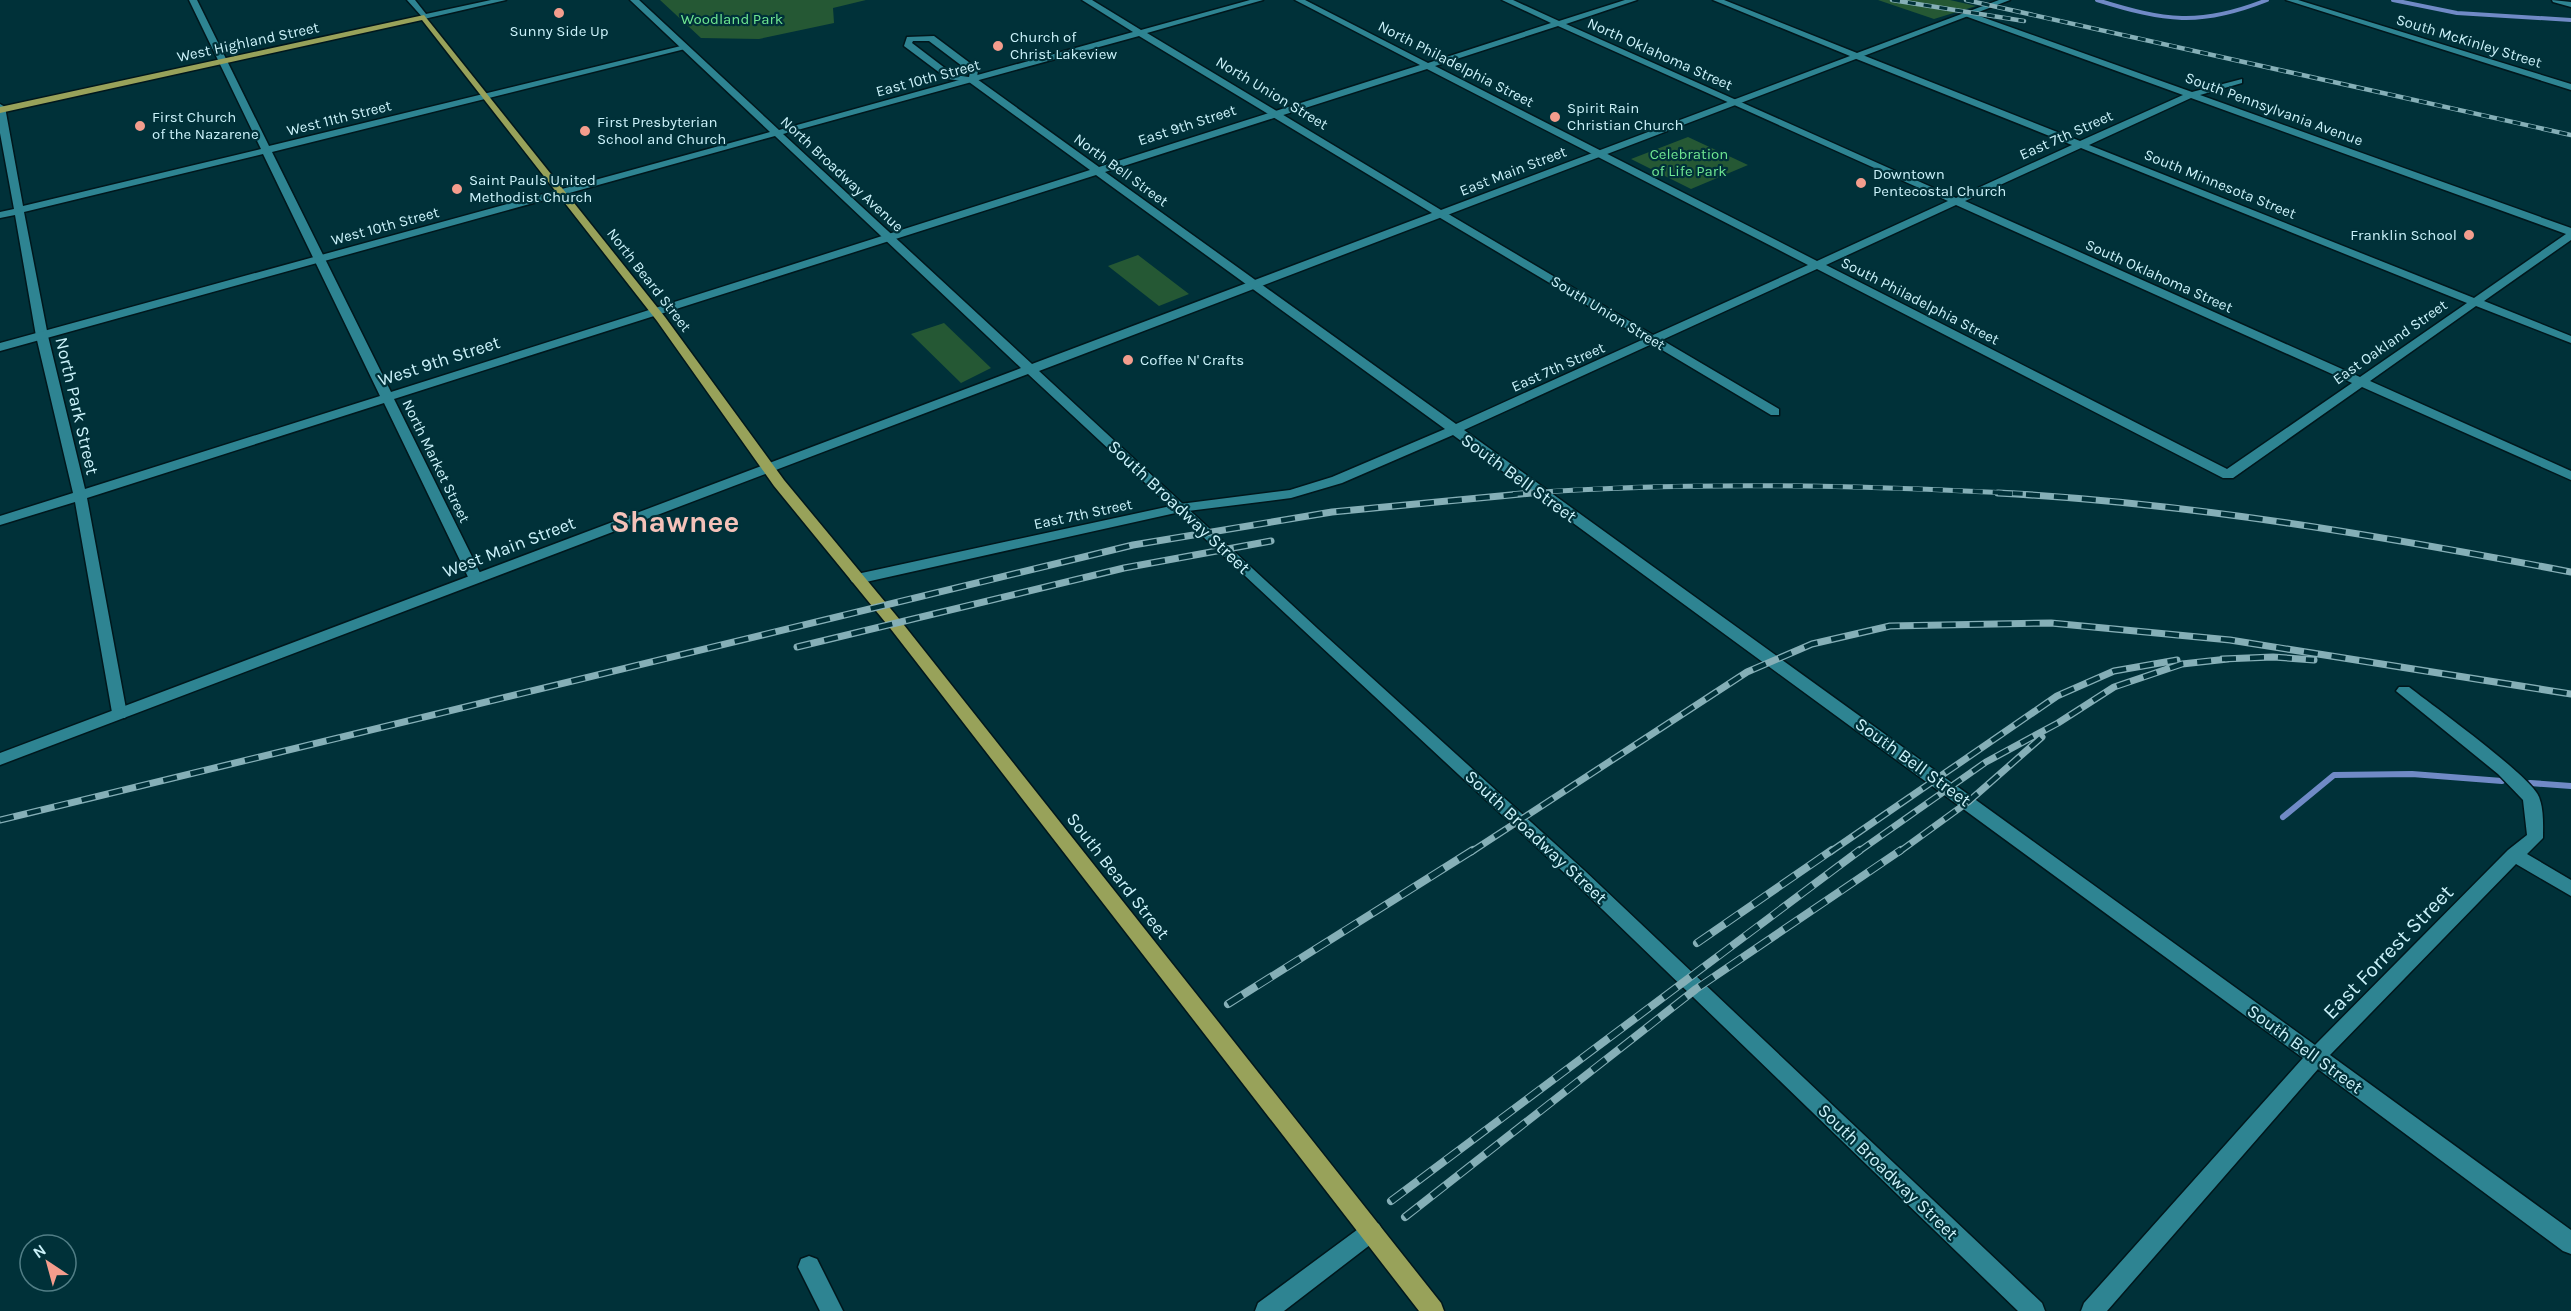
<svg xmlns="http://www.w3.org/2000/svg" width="2571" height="1311" viewBox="0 0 2571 1311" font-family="Karla,sans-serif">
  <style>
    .green { fill: #255834 }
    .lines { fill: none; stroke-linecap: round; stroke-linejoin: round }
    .stream-far1 { stroke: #708ac6; stroke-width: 4 }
    .stream { stroke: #708ac6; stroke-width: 6 }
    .minor-casing { stroke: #00171c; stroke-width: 3 }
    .tertiary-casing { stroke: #00171c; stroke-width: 3 }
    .secondary-casing { stroke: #00171c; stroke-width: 3 }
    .primary-casing { stroke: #00171c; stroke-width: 3 }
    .minor { fill: #2e8492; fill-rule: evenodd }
    .tertiary { fill: #2e8492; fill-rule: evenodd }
    .secondary { fill: #2e8492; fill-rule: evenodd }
    .primary { fill: #98a25a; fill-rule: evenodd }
    .rail-far3-casing { stroke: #85afb7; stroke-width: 4.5 }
    .rail-far2-casing { stroke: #85afb7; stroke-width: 5 }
    .rail-far1-casing { stroke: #85afb7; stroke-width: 7 }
    .rail-casing { stroke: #85afb7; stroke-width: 8 }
    .rail-far3 { stroke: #003139; stroke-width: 3; stroke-dasharray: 8; stroke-linecap: butt }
    .rail-far2 { stroke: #003139; stroke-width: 4; stroke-dasharray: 10; stroke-linecap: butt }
    .rail-far1 { stroke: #003139; stroke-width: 4.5; stroke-dasharray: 14; stroke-linecap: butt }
    .rail { stroke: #003139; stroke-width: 6; stroke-dasharray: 17; stroke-linecap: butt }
    .poi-dot { fill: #f49d8d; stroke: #003139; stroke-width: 2 }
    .labels { text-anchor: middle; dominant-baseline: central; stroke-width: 4.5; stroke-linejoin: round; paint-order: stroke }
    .far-park-label { font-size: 15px; fill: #6fe792; stroke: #003139 }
    .far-poi-label { font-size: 15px; fill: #cbf2fa; stroke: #003139; text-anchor: start }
    .far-street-label { font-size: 15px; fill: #cbf2fa; stroke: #003139 }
    .street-label { font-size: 18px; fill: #cbf2fa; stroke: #003139 }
    .near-street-label { font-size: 21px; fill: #cbf2fa; stroke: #003139 }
    .town-label { font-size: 30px; font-weight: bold; fill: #f5c2b9; stroke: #003139 }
  </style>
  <rect width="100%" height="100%" fill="#003139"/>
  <path class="green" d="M660,0H866L833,8L834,23L759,39L701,38Z
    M1878,0H1950L1976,6L1934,19Z
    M1688,137L1748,165L1691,189L1631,159Z
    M1138,255L1189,294L1159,306L1108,266Z
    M944,323L991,368L961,383L911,334Z"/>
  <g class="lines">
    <path class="stream-far1" d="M2097,0C2165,21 2199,27 2267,0
      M2393,0L2457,13L2571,20"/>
    <path class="stream" d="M2530,783L2571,786
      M2283,817L2334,775L2412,774L2502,781"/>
    <g class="minor-casing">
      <path id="minor" d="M189,0H197L269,146L685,45L689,48L272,152L391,392L1090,170L969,82L948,79L904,46L907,37L934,36L978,69L977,79L1099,167L1420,65L1295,0H1305L1428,63L1551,23L1502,0H1513L1559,21L1625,0H1637L1566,24L1956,198L2072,145L1854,58V54H1860L2080,141L2183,95L1965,16L1964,14L1968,12L2192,92L2242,79V83L2200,95L2571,228V240L2484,301L2571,336V343L2476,306L2370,381L2571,471V480L2362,387L2233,478H2223L1817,269L1662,340L1779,409V415H1771L1652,344L1464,430L2315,1045L2508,850L2527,835L2523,800L2498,774L2396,691L2399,687H2409C2432,705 2532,777 2539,797C2544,810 2543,825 2543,838L2527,854L2571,880V896L2516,864L2330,1055L2571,1230V1254L2563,1251L2318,1069L2107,1311H2081L2084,1303L2303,1058L1453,435L1342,483L1291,498L1180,512L857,584L852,582L850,579L852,576L857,574L1180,504L1290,490L1332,477L1445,429L1096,175L394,399L483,579L481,582H471L469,579L384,403L87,498L127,714L125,718H113L75,502L0,525V516L73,493L36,336L15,215L0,218V212L14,209L0,133V104L5,107L23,206L261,149ZM1558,26L1948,201L1817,261L1435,66ZM913,41H929L970,72L969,77L954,75L912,43ZM1427,69L1808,265L1653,335L1445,212H1437V216L1644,339L1456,424L1105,172ZM2191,98L2566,234L2474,298L2089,145ZM2081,148L2467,303L2360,377L1965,201ZM263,154L380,396L85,489L48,336L24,212ZM1956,205L2352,383L2227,469L1826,265Z
        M2286,0H2298L2571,84V90Z
        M1372,1220L1379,1224L1383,1231L1379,1238L1284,1311H1255L1258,1303L1365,1224Z
        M809,1256L817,1259L843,1311H820L798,1267L801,1259Z"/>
    </g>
    <g class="tertiary-casing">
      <path id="tertiary" d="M407,0H415L426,14L491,0H506L424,19Z
        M630,0H639L779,130L1133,32L1082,0H1092L1141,30L1250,0H1263L1147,33L1441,210L1850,56L1713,0H1724L1857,53L1999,0H2010L1039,371L1318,629L1585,871L2042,1303L2045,1311H2018L1573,881L1028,374L0,765V753L1021,368L775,136L0,351V343L770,132ZM1139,36L1432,213L1032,364L783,134Z"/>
    </g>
    <g class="secondary-casing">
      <path id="secondary" d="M2552,0L2571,2V7L2553,2Z"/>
    </g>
    <g class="primary-casing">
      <path id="primary" d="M424,15L665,317L784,480L900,620L1441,1303L1444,1311H1419L890,628L774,486L657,321L422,20L0,113V107Z"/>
    </g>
    <use href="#minor" class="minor"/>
    <use href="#tertiary" class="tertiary"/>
    <use href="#secondary" class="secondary"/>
    <use href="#primary" class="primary"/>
    <g class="rail-far3-casing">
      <path id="rail-far3" d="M1892,0L2024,21
        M1966,0L2571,135"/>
    </g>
    <g class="rail-far2-casing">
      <path id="rail-far2" d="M1513,494C1684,481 1856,485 2027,494"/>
    </g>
    <g class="rail-far1-casing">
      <path id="rail-far1" d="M1998,493C2192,503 2381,536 2571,572
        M797,647L1124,568L1271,541
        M2222,659L2273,657L2314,660
        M0,820L1133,545L1332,512L1532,493
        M1471,852L1747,672L1812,644L1890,626L2051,623L2230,640L2571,694
        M1830,852L2057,696L2114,671L2177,660
        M1858,852L1986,762L2058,723L2114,687L2182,664L2228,659
        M1899,852L1968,802L2042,737"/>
    </g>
    <g class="rail-casing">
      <path id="rail" d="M1697,943L1832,850
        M1228,1004L1473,850
        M1391,1201L1860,850
        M1405,1217L1696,989L1901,850"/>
    </g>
    <use href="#rail-far3" class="rail-far3"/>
    <use href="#rail-far2" class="rail-far2"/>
    <use href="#rail-far1" class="rail-far1"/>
    <use href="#rail" class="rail"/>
  </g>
  <g class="poi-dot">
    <circle cx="559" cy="13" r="6"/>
    <circle cx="998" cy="46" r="6"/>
    <circle cx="1555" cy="117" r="6"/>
    <circle cx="140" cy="126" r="6"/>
    <circle cx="585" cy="131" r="6"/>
    <circle cx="1861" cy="183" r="6"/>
    <circle cx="457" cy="189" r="6"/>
    <circle cx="2469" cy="235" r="6"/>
    <circle cx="1128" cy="360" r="6"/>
  </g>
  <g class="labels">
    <g class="far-park-label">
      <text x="732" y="19">Woodland Park</text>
      <text x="1689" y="154">Celebration<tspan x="1689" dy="17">of Life Park</tspan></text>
    </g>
    <g class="far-poi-label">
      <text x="559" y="31" text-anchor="middle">Sunny Side Up</text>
      <text x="1010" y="37">Church of<tspan x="1010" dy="17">Christ Lakeview</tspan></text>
      <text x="1567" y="108">Spirit Rain<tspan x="1567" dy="17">Christian Church</tspan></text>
      <text x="152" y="117">First Church<tspan x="152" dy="17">of the Nazarene</tspan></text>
      <text x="597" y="122">First Presbyterian<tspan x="597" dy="17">School and Church</tspan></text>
      <text x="1873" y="174">Downtown<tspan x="1873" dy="17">Pentecostal Church</tspan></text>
      <text x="469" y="180">Saint Pauls United<tspan x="469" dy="17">Methodist Church</tspan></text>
      <text x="2457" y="235" text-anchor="end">Franklin School</text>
      <text x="1140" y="360">Coffee N' Crafts</text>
    </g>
    <g class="far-street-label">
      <text transform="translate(2469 41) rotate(17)">South McKinley Street</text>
      <text transform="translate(248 42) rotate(-12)">West Highland Street</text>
      <text transform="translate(1660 54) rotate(24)">North Oklahoma Street</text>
      <text transform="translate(1456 64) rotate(27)">North Philadelphia Street</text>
      <text transform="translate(928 78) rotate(-15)">East 10th Street</text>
      <text transform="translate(1272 93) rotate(31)">North Union Street</text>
      <text transform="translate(2274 109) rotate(20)">South Pennsylvania Avenue</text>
      <text transform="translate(339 118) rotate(-14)">West 11th Street</text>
      <text transform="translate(1187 125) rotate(-18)">East 9th Street</text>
      <text transform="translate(2066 135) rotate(-24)">East 7th Street</text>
      <text transform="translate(1121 170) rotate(36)">North Bell Street</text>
      <text transform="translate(1513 171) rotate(-21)">East Main Street</text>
      <text transform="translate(842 174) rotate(43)">North Broadway Avenue</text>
      <text transform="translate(2220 184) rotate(22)">South Minnesota Street</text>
      <text transform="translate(385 226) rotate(-15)">West 10th Street</text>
      <text transform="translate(2159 276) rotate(24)">South Oklahoma Street</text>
      <text transform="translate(649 280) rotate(52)">North Beard Street</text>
      <text transform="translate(1920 301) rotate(27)">South Philadelphia Street</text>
      <text transform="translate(1608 313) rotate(31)">South Union Street</text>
      <text transform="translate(2390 342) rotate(-35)">East Oakland Street</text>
      <text transform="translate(1558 367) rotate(-24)">East 7th Street</text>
      <text transform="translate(436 461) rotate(64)">North Market Street</text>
      <text transform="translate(1083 514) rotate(-12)">East 7th Street</text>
    </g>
    <g class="street-label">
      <text transform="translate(439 361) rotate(-18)">West 9th Street</text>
      <text transform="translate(77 406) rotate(77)">North Park Street</text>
      <text transform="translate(1519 478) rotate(36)">South Bell Street</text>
      <text transform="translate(1179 507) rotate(43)">South Broadway Street</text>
      <text transform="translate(509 547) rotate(-21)">West Main Street</text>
      <text transform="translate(1913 762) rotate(36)">South Bell Street</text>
      <text transform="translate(1536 837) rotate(43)">South Broadway Street</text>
      <text transform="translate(1118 876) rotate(52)">South Beard Street</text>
      <text transform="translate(2305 1049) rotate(36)">South Bell Street</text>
      <text transform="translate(1888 1172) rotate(44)">South Broadway Street</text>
    </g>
    <g class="near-street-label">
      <text transform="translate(2388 952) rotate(-46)">East Forrest Street</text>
    </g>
    <g class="town-label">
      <text x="675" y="522">Shawnee</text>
    </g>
  </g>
  <g transform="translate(48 1263) rotate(324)"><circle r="28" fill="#003139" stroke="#517e86" stroke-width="1.5"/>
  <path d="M0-4.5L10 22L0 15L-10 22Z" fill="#f49d8d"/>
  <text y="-9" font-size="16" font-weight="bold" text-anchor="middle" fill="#cbf2fa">N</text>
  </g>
</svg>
